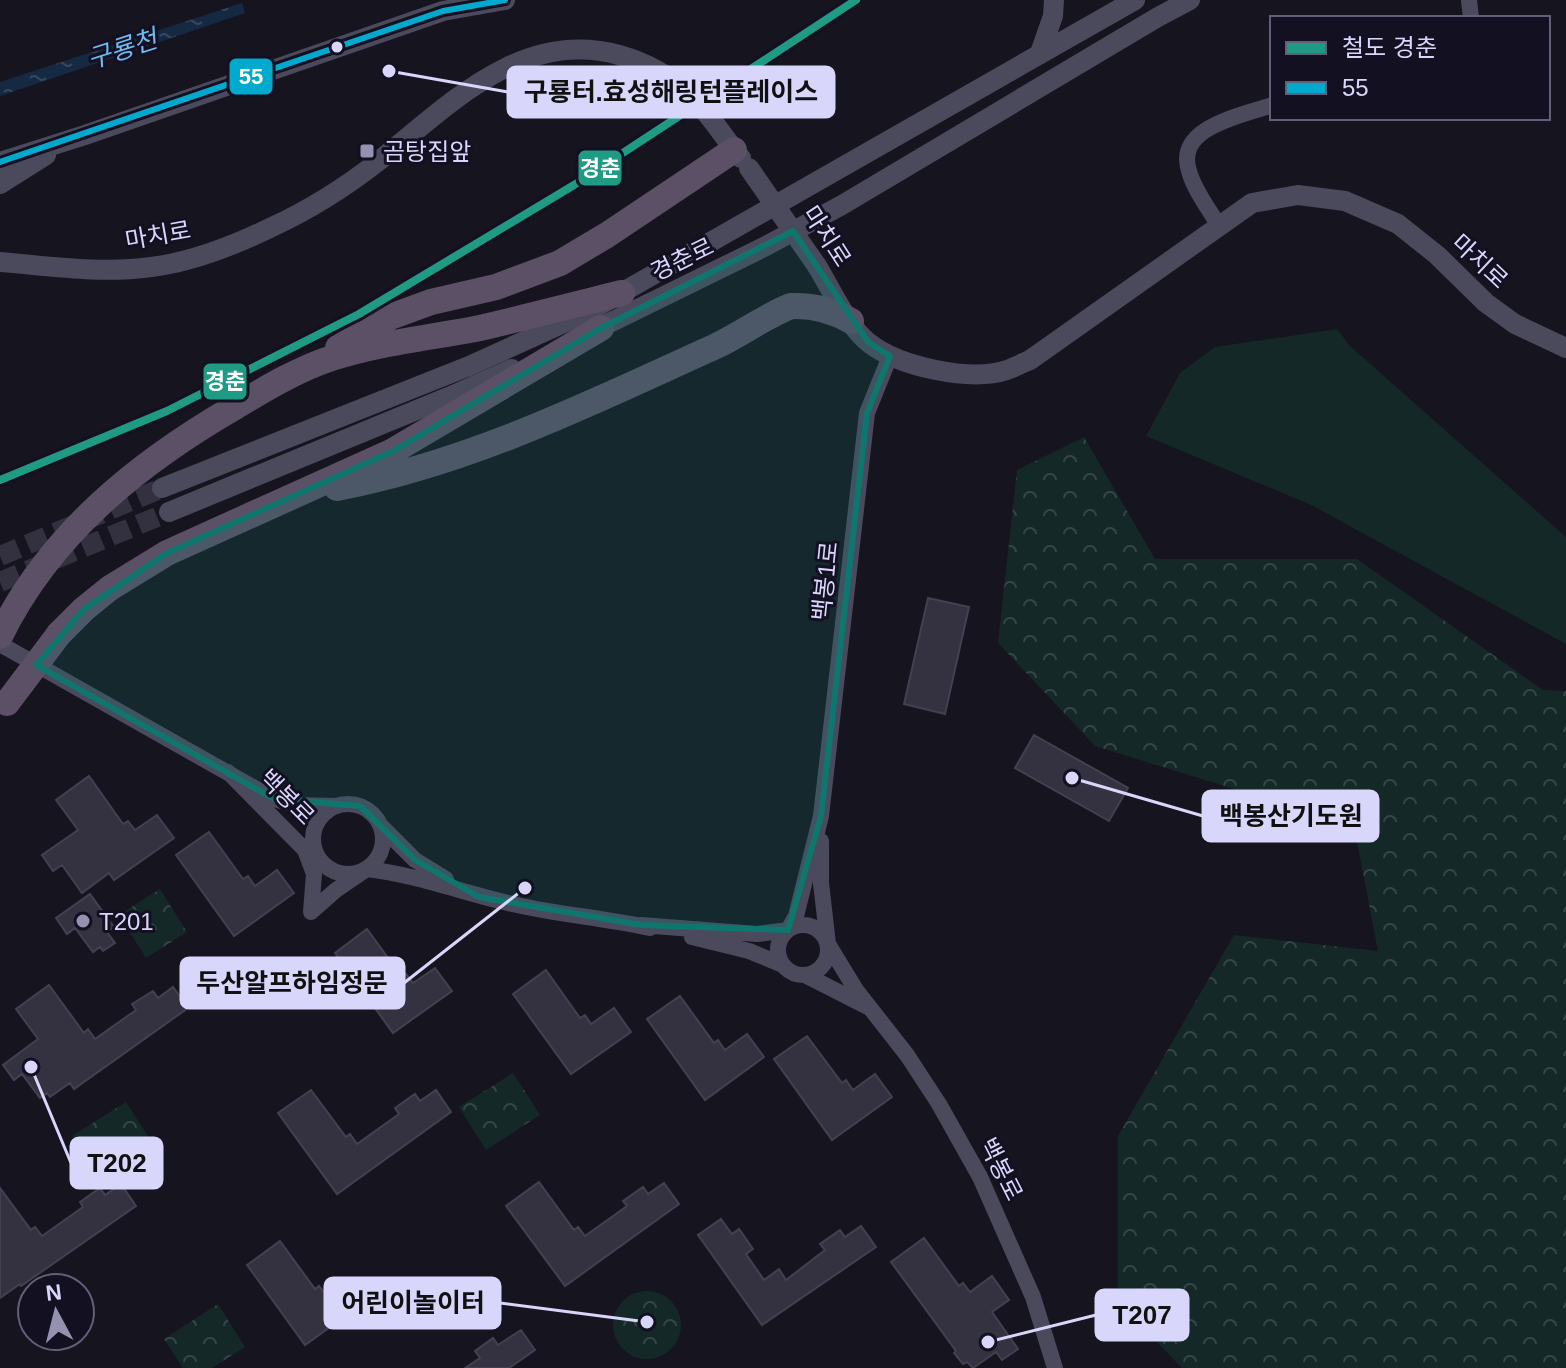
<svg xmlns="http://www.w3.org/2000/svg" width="1566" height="1368" viewBox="0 0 1566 1368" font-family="Arial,'Noto Sans KR',sans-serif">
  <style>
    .grass { fill: #142828 }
    .forest { fill: url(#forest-crowns) }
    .water { fill: url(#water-ripples) }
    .building { fill: #343240; stroke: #434051; stroke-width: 2 }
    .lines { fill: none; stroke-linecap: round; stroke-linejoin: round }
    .tertiary-tunnel { stroke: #33313f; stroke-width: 20; stroke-dasharray: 20 10; stroke-linecap: butt }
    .minor { stroke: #4b4a5d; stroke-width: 16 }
    .tertiary { stroke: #4b4a5d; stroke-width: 20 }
    .trunk { stroke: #5c5066; stroke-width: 26 }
    .tertiary-bridge { stroke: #4b4a5d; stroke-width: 20 }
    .trunk-bridge { stroke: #5c5066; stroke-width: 26 }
    .bus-1-casing { stroke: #131022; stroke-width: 12 }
    .bus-1 { stroke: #00a9ce; stroke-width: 6 }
    .rail-1-casing { stroke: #131022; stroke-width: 14 }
    .rail-1 { stroke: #209b83; stroke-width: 8 }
    .marked { fill: #0f766e; fill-opacity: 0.2; stroke: #0f766e; stroke-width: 6; stroke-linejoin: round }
    .bus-dot { fill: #d8d6fb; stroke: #131022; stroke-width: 3 }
    .poi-dot { fill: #9492ae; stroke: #131022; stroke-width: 3 }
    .labels { text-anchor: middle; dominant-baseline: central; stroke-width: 6; stroke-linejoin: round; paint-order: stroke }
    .poi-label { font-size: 24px; fill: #d8d6fb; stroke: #131022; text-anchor: start }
    .street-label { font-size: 24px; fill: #d8d6fb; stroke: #131022 }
    .water-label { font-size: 26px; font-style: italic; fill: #6fbaf0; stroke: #131022 }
    .leader { fill: none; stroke: #d8d6fb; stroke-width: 3 }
    .callout-dot { fill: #d8d6fb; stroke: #131022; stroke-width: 3 }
    .callout { fill: #d8d6fb; stroke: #d8d6fb; stroke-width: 3 }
    .callout-label { font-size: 26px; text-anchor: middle; font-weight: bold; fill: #111 }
    .line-badge { stroke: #131022; stroke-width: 3 }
    .badge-label { font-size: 22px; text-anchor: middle; font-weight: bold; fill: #fff }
  </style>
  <defs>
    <pattern id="forest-crowns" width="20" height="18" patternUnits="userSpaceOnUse" patternTransform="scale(2)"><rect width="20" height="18" fill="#142828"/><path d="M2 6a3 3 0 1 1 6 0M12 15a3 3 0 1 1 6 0" fill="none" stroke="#354648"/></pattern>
    <pattern id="water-ripples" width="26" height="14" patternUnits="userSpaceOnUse" patternTransform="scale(2)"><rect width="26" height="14" fill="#152943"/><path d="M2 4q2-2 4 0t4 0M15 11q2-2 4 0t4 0" fill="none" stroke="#36475f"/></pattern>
  </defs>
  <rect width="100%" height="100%" fill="#16141e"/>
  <path class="grass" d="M1337,329L1350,346L1566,537V644L1311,505L1146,436L1180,373L1215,347Z"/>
  <path class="forest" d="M1084,437L1155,559H1357L1543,690L1566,691V1368H1182L1118,1301V1136L1234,935L1378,951L1354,826L1095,746L998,643L1017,470Z
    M160,889L187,932L146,958L119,915Z
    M513,1073L540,1115L486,1150L459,1107Z
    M126,1102L153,1144L99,1179L72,1136Z
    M613 1325a34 34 0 1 1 68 0a34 34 0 1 1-68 0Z
    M218,1304L245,1347L212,1368H183L164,1339Z"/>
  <path class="water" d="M242,3L245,13L0,96V82Z"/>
  <path class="building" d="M928,598L969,607L945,714L904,704Z
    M1034,735L1128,788L1109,821L1015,768Z
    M89,776L123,824L128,821L135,830L157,815L174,838L114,880L109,873L82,893L62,865L53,871L42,855L78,830L56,800Z
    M209,832L243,879L248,876L255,886L277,870L294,893L234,936L176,855Z
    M90,894L114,927L107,932L115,943L103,951L100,947L93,952L75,928L67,934L56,918Z
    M367,929L402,977L406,974L413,983L435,968L452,991L393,1033L335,953Z
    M546,970L580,1018L585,1015L591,1024L614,1008L631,1032L571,1074L513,994Z
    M49,985L84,1033L88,1029L95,1039L136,1010L132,1004L153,991L158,998L173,987L188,1008L74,1089L70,1083L50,1097L47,1093L40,1098L22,1074L14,1080L3,1065L38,1039L16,1009Z
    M680,996L714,1043L718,1040L725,1050L747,1034L764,1057L705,1100L647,1019Z
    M807,1036L842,1083L846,1080L853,1090L875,1074L892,1097L832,1140L774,1059Z
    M311,1090L346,1137L350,1134L357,1144L399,1114L395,1108L415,1094L420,1101L436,1090L451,1112L337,1194L278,1113Z
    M539,1182L574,1230L578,1227L585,1236L627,1206L623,1201L643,1187L648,1194L664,1183L679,1204L565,1286L506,1206Z
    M121,1184L136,1206L21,1286L20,1284L0,1298V1188L31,1230L35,1227L42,1236L83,1207L80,1202L100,1188L105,1195Z
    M721,1219L732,1234L739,1229L753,1249L746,1254L764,1280L779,1269L786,1280L825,1250L820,1244L840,1230L845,1237L861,1226L876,1247L762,1325L698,1235Z
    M924,1238L959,1286L963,1283L970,1292L992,1276L1009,1300L992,1312L1018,1349L1002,1360L996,1352L973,1368L967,1362L963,1364L954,1353L956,1351L891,1262Z
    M280,1241L315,1289L319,1286L326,1295L348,1279L365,1302L305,1345L247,1265Z
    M521,1330L535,1350L509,1368H465L480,1358L475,1351L493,1338L498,1345Z"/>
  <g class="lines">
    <path class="tertiary-tunnel" d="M0,556L162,488
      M0,582L169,512"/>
    <path class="minor" d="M1469,0L1471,18
      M1219,226C1209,209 1194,190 1189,171C1175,127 1241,116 1272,105
      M0,644L274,799L296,805L337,806
      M228,772L305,850L314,874L311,912L336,890L367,869C418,875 466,894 517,905C561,915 606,918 650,928
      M313 839a35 35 0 1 1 70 0a35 35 0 1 1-70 0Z
      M381,826L415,860L446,879
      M821,841V883L828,944L856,990L907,1055L939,1104L980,1177L1033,1297L1055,1368
      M778 950a25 25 0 1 1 50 0a25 25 0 1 1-50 0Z
      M641,925L757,934L788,930L796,916L821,816L867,413L890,356
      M692,937L749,951L783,965
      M805,975L866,1006"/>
    <path class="tertiary" d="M1040,53L1053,16L1054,0
      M0,162L85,135L443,11L505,0
      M0,184L46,155
      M0,262C50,266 101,274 151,267C193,262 235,245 272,227C311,209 347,186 380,160C449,105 522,28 619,55C644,62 669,75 688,93C709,112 723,137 741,158
      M817,266C831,289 848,327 869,343C900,367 970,382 1007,370C1015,367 1023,363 1030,360L1252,203L1298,195L1345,201L1398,224L1437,255L1486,303L1515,324L1566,348
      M589,333L766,246L842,205L1158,17L1190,0
      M162,488L469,366L586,313L1135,0
      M169,512L458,393L512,369"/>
    <path class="trunk" d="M338,348L390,317L431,302L496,287L560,263L607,235L734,150
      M337,488C470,463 593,402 716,346C742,334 765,316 791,306C814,305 832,310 851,321
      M59,634L84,609L110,588L167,553L393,451L601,328
      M0,636C50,534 138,463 235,407C265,389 298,369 332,358C379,343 427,338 475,329C524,318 573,305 622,293"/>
    <path class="tertiary-bridge" d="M749,168L817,266"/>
    <path class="trunk-bridge" d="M7,703L59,634"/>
    <g class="bus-1-casing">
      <path id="bus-1" d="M0,162L443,11L505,0"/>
    </g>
    <use href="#bus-1" class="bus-1"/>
    <g class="rail-1-casing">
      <path id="rail-1" d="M0,480L167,411L359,314L574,185L856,0"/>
    </g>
    <use href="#rail-1" class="rail-1"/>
  </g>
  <path class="marked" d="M793,231L868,342L890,356L867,413L821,816L788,930L641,925L479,897L415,860L360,806L274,799L36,665L84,609L167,553L393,451L601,328Z"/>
  <circle class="bus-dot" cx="337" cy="47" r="7"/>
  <g class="poi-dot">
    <rect x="359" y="143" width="16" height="16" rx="4"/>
    <circle cx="83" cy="921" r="8"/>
  </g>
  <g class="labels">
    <g class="poi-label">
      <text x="383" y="151">곰탕집앞</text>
      <text x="99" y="921">T201</text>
    </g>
    <g class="street-label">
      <text transform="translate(158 235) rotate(-10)">마치로</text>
      <text transform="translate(827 236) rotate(57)">마치로</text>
      <text transform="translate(682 259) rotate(-26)">경춘로</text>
      <text transform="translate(1480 261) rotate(43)">마치로</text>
      <text transform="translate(825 581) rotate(-84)">백봉1로</text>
      <text transform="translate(287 797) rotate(45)">백봉로</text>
      <text transform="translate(1001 1169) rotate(63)">백봉로</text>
    </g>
    <g class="water-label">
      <text transform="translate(122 49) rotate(-18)">구룡천</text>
    </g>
  </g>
  <path class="leader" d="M389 71L508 92M1072 778L1203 816M525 888L404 983M31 1067L71 1163M647 1322L500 1303M988 1342L1096 1315"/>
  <g class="callout-dot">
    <circle cx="389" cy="71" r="8"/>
    <circle cx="1072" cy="778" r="8"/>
    <circle cx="525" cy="888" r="8"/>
    <circle cx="31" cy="1067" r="8"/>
    <circle cx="647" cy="1322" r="8"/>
    <circle cx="988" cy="1342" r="8"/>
  </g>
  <g class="callout">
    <rect x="508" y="67" width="326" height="50" rx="8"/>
    <rect x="1203" y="791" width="175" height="50" rx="8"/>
    <rect x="181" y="958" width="223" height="50" rx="8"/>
    <rect x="71" y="1138" width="91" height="50" rx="8"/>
    <rect x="325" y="1278" width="175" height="50" rx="8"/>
    <rect x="1096" y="1290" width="92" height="50" rx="8"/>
  </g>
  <g class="callout-label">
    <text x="671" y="101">구룡터.효성해링턴플레이스</text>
    <text x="1291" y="825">백봉산기도원</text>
    <text x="292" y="992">두산알프하임정문</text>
    <text x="117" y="1172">T202</text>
    <text x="413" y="1312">어린이놀이터</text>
    <text x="1142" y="1324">T207</text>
  </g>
  <g class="line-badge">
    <rect x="228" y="57" width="46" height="39" rx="8" fill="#00a9ce"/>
    <rect x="577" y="149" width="46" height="38" rx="8" fill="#209b83"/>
    <rect x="202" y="362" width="46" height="39" rx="8" fill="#209b83"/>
  </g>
  <g class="badge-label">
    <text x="251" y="84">55</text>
    <text x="600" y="176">경춘</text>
    <text x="225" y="389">경춘</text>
  </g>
  <rect x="1270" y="16" width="280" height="104" fill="#131022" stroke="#625f79" stroke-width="2"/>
  <rect x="1286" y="42" width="40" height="12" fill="#209b83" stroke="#625f79" stroke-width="2"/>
  <text x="1342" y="56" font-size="24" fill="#d8d6fb">철도 경춘</text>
  <rect x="1286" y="82" width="40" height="12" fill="#00a9ce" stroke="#625f79" stroke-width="2"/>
  <text x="1342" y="96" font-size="24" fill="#d8d6fb">55</text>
  <g transform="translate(56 1312) rotate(353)"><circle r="38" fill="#131022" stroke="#625f79" stroke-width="2"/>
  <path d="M0-6L14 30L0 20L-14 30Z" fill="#9492ae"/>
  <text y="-12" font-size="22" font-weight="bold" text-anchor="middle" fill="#d8d6fb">N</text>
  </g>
</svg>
